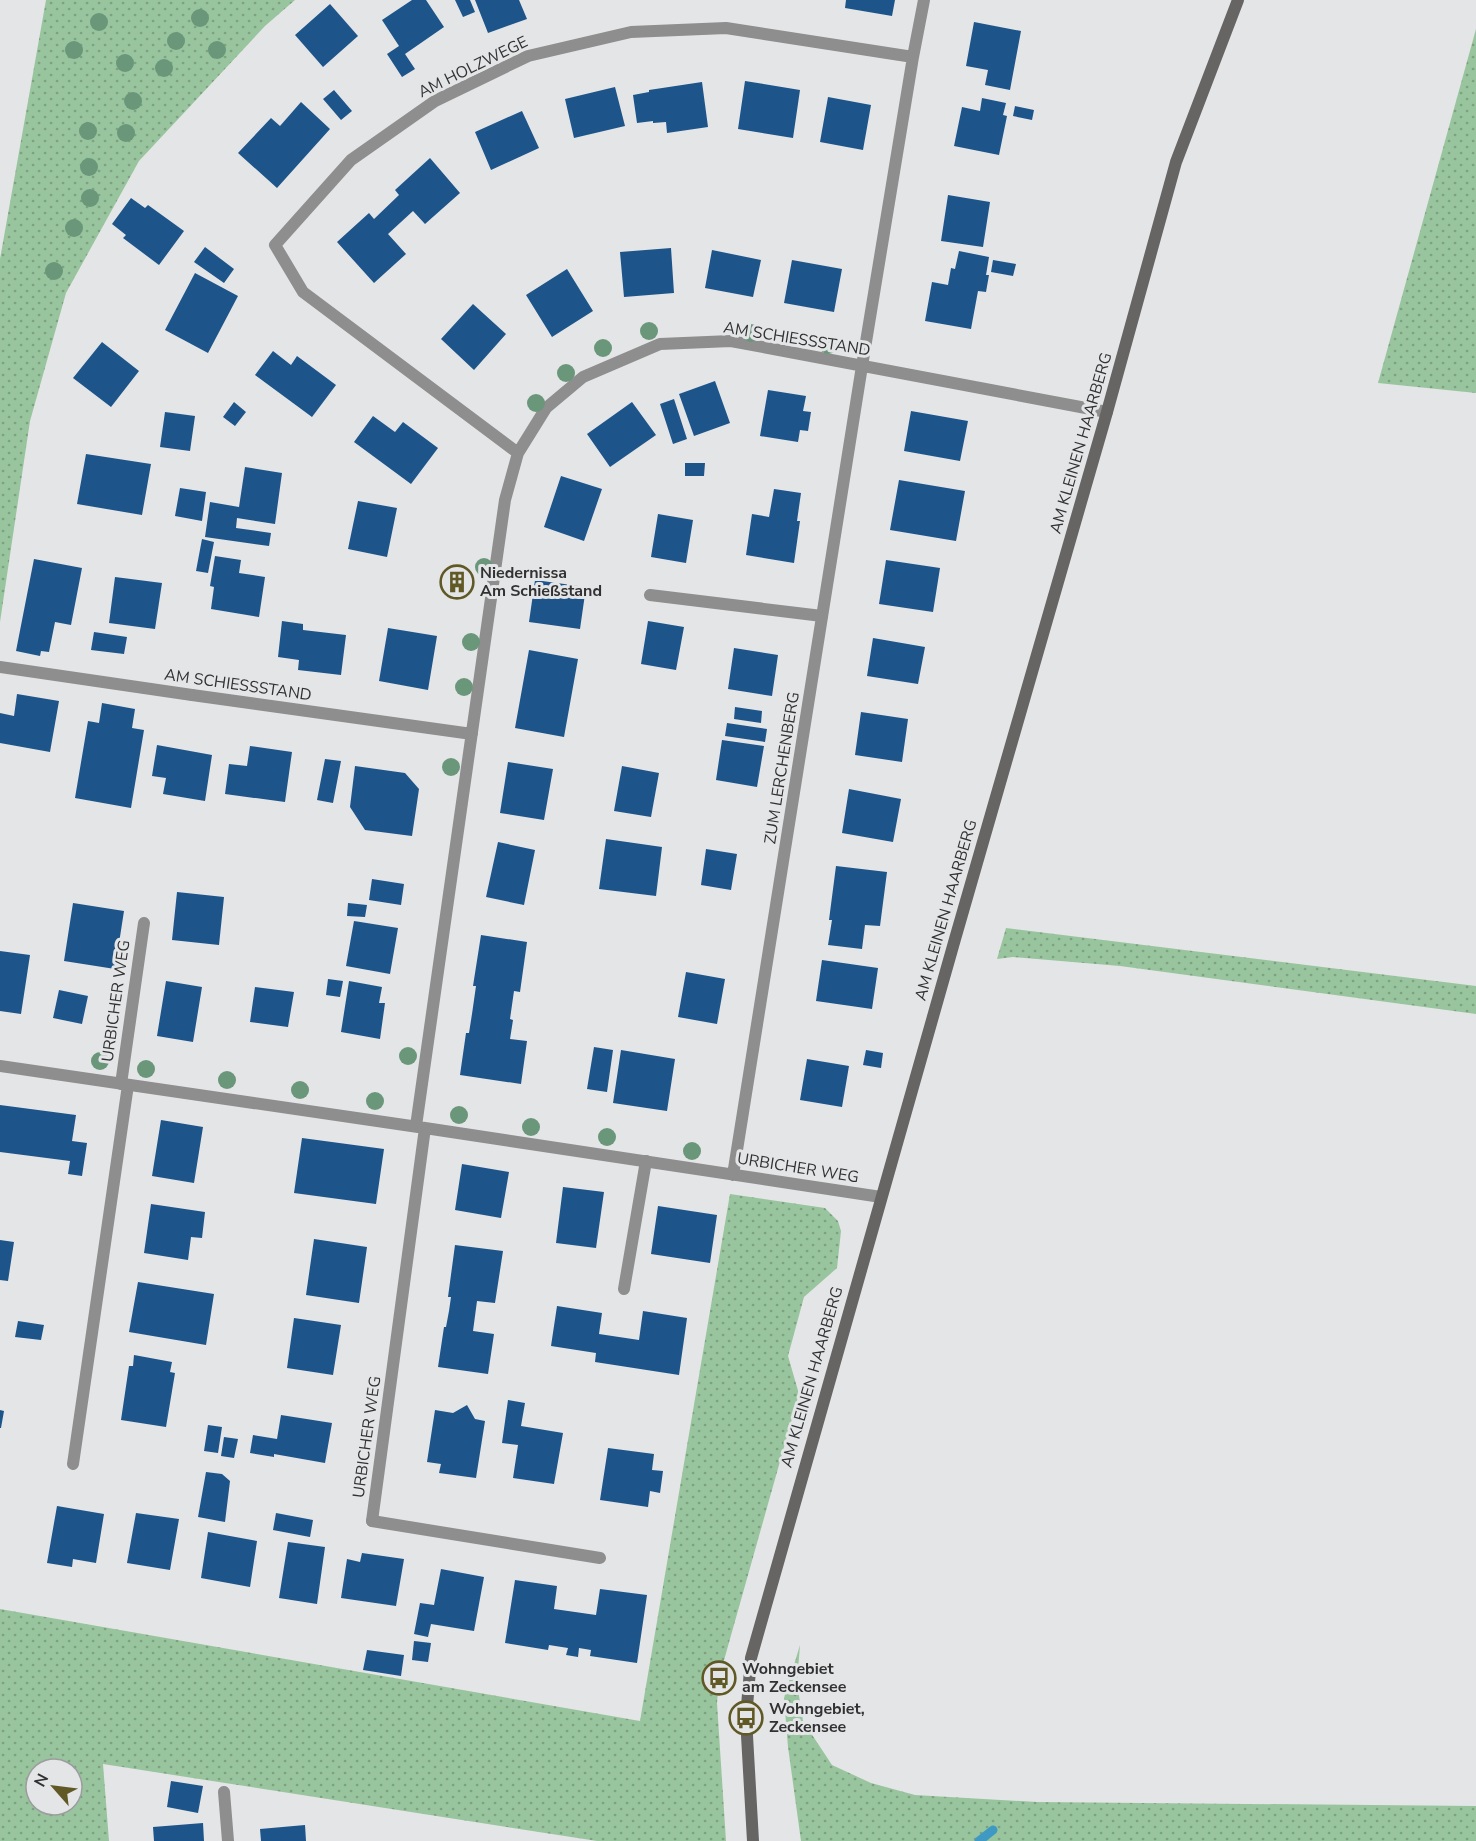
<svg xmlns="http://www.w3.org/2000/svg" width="1476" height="1841" viewBox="0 0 1476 1841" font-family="'Nunito Sans',sans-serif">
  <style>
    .green { fill: url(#green-dots); fill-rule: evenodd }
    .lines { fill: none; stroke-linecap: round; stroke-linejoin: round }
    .stream { stroke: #3f9ac3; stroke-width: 9 }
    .building { fill: #1d548a }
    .lane { stroke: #8f8e8e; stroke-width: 12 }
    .street { stroke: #8f8e8e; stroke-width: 12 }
    .secondary { stroke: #666564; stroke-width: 12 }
    .tree { fill: #6a967a }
    .labels { text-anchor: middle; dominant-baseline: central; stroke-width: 6; stroke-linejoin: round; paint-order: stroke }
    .street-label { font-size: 16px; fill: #323233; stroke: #e4e5e7 }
    .poi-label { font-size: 16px; font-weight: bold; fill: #323233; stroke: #e4e5e7; text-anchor: start }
  </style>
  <defs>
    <pattern id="green-dots" width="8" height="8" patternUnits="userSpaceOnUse" patternTransform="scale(1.5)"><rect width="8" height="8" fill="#99c59e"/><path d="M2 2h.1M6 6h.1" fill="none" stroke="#7da181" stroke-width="1.8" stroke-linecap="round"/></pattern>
  </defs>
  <rect width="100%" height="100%" fill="#e4e5e7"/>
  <path class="green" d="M46,0H295L265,26L139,161L66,293L30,421L0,622V259Z
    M1476,29V393L1378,383Z
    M1006,928L1476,986V1014L1120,966L1013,957L997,959Z
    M730,1194L825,1208L838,1221L841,1231L837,1268L804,1297L788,1356L799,1394L719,1678L717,1703L726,1841H597L103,1764L109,1841H0V1609L640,1721ZM36,1769H72V1805H36Z
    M800,1645L797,1683L803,1721L832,1765L871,1783L915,1795L1037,1802L1476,1806V1841H801L788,1747L784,1698Z"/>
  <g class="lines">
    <path class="stream" d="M979,1841L993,1830"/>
  </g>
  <path class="building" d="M412,0H426L444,27L405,54L415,69L402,77L387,54L399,46L382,20Z
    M455,0H470L475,12L463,17Z
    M475,0H519L527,19L488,33Z
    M846,0H895L892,16L845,8Z
    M330,4L358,36L323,67L295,35Z
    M974,22L1021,31L1010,90L985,85L988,70L966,66Z
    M745,81L800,90L793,138L738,129Z
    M702,82L708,127L667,133L666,122L653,123V121L637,123L633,95L649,92V90Z
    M615,87L625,126L574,138L565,99Z
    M334,90L352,111L341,120L323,99Z
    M828,97L871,105L863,150L820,142Z
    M982,98L1006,103L1003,115L1007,116L999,155L954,146L962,107L980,111Z
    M301,102L330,129L277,188L238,153L271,118L280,126Z
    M1015,106L1034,110L1032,120L1013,116Z
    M522,111L539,148L491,170L475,132Z
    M430,158L460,193L425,224L413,211L388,234L406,254L374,283L337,242L369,213L374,219L399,195L395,190Z
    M948,195L990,202L983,247L941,241Z
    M131,198L145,208L148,205L184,231L159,265L123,238L126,235L112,224Z
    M205,247L234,269L224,283L194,262Z
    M671,248L674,293L624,297L620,252Z
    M712,250L761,260L753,297L705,288Z
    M959,251L989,257L986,275H989L986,292L978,291L971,329L925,321L932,282L948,285L951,268L955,269Z
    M792,260L842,269L834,312L784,303Z
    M993,260L1016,264L1013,276L991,272Z
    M567,269L593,311L552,337L526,295Z
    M195,273L238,296L208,353L165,330Z
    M473,304L506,334L474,370L441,339Z
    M102,342L139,371L111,407L73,378Z
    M273,351L291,365L297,356L336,385L312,417L255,375Z
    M715,381L730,423L694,436L679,394Z
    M768,390L806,396L803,411L811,412L808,431L800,430L798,442L760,436Z
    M674,399L687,439L673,444L660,404Z
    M234,402L246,412L235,426L223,417Z
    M632,402L656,435L610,467L587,434Z
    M911,411L968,421L960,461L904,451Z
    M165,412L195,416L190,451L160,447Z
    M373,416L395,432L403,422L438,448L411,484L354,442Z
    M86,454L151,464L142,515L77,504Z
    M685,463H705L704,476H685Z
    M245,467L282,473L275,524L237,518L236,528L271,533L269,546L205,537L210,502L239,507Z
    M561,476L602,489L584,541L544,527Z
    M899,480L965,491L956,541L890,530Z
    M180,488L206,492L202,521L175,516Z
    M774,489L801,493L797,521H800L794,563L746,555L752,514L769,517Z
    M358,501L397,508L387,557L348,549Z
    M658,514L693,520L686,563L651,557Z
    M202,539L214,542L208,573L196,571Z
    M215,556L241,560L239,573L265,577L259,617L211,609L214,587L210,586Z
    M34,559L82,568L71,625L55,622L49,652L41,651L40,656L16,651Z
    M886,560L940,568L933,612L879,604Z
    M452,569L465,571L461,595L448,593Z
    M115,577L162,583L155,629L109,623Z
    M535,580L586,587L580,629L529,622Z
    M282,621L303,624V630L346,635L341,675L298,670L299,660L278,657Z
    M648,621L684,627L676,670L641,664Z
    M388,628L437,636L428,690L379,681Z
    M94,632L127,637L124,654L91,650Z
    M873,638L925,647L918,684L867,676Z
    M734,648L778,655L772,696L728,689Z
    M529,650L578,659L564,737L515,728Z
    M17,694L59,701L50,752L0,743V713L14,716Z
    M102,703L135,709L132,728L144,730L131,808L75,798L88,721L99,723Z
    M735,707L762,711L761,723L734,719Z
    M861,712L908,719L902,762L855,755Z
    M727,723L767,729L765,742L725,736Z
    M722,740L764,746L757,787L716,780Z
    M157,745L212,755L205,801L163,794L166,778L152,776Z
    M250,746L292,752L285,802L225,794L229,764L247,766Z
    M325,759L341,761L333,803L317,800Z
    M508,762L553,769L544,820L500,813Z
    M355,766L405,773L419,789L412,836L365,830L350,807Z
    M622,766L659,773L651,817L614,811Z
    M849,789L901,799L893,842L842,833Z
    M606,839L662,847L656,896L599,889Z
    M498,842L535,850L524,905L486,897Z
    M706,849L737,854L731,890L701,885Z
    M836,866L887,872L880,926L865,925L862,949L828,945L832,920H829Z
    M372,879L404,884L401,905L369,900Z
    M177,892L224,897L219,945L172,940Z
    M73,903L124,911L115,969L64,961Z
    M348,903L367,905L365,917L347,916Z
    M354,921L398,928L390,974L346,966Z
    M481,935L527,942L520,992L514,991L510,1019L513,1020L510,1039L527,1041L521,1084L460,1075L466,1033H469L472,1014L476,986H473Z
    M0,951L30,955L21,1014L0,1011Z
    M822,960L878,968L872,1009L816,1001Z
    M686,972L725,979L717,1024L678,1017Z
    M328,979L343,981L340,997L326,995Z
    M166,981L202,987L193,1042L157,1036Z
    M349,981L382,987L379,1003H385L380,1039L341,1032Z
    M255,987L294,992L288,1027L250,1022Z
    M59,990L88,996L82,1024L53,1018Z
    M594,1047L613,1050L607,1092L587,1089Z
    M621,1050L675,1059L667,1111L613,1103Z
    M866,1050L883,1053L881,1068L863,1065Z
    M807,1059L849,1066L842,1107L800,1100Z
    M0,1105L76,1115L72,1141L87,1143L82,1176L68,1174L70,1161L0,1152Z
    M161,1120L203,1127L194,1183L152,1176Z
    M302,1138L384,1149L376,1204L294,1193Z
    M462,1164L509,1172L501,1218L455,1210Z
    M563,1187L604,1192L596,1248L556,1243Z
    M151,1204L205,1212L202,1238L191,1237L188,1260L144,1253Z
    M658,1206L717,1215L710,1263L651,1254Z
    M314,1239L367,1247L359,1303L306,1295Z
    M0,1240L14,1242L8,1281L0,1280Z
    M455,1245L503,1251L495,1303L477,1301L473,1331L494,1334L488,1374L438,1367L444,1327H446L449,1311L451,1297H448Z
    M138,1282L214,1294L206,1345L129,1332Z
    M557,1306L602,1313L599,1334L639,1340L643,1311L687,1318L679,1375L595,1362L596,1353L551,1346Z
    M294,1318L341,1325L333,1375L287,1368Z
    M18,1321L44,1325L41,1340L15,1337Z
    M134,1355L172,1362L170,1372L175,1373L166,1427L121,1420L129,1366H133Z
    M508,1400L525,1403L521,1426L563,1433L554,1484L513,1478L518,1445L502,1443Z
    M467,1405L475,1419L485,1421L476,1478L439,1473L441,1464L427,1462L435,1410L453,1413Z
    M0,1410L4,1411L1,1428H0Z
    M281,1415L332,1423L325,1463L274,1454V1457L250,1453L253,1435L277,1439Z
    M208,1425L222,1427L218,1453L204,1451Z
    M224,1437L238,1439L234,1458L221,1456Z
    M608,1448L654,1454L652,1470L663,1471L660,1493L650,1491L648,1507L600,1500Z
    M206,1472L222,1474L230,1481L225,1522L198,1517Z
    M57,1506L104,1514L96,1563L73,1559L72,1567L47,1563Z
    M136,1513L179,1519L170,1570L127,1563Z
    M276,1513L313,1520L310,1537L273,1530Z
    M208,1532L257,1541L250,1587L201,1578Z
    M288,1542L325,1547L317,1604L279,1598Z
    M362,1553L404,1559L396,1606L341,1598L347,1559L360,1562Z
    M441,1569L484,1577L474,1631L431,1624L428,1637L414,1634L420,1603L434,1605Z
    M515,1580L557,1586L554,1609L596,1615L600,1589L647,1595L637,1663L590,1656L591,1650L579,1648L578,1657L566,1655L568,1648L549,1645L548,1650L505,1643Z
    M414,1641L431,1643L428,1662L412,1660Z
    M367,1650L404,1655L401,1676L363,1670Z
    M171,1781L203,1786L198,1813L167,1807Z
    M203,1823L204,1841H154L153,1827Z
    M305,1825L306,1841H261L260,1829Z"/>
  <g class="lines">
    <path class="lane" d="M650,595L822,616
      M0,667L192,695
      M121,1084L144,923
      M624,1289L646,1161
      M372,1521L600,1558"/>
    <path class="street" d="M518,453L303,292L275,245L351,160L435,101L528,56L631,32L726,28L913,57
      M192,695L472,734
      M0,1066L425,1128L881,1197
      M416,1126L505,500L518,453L546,408L583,377L660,344L731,341L1107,412
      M733,1175L862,366L913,57L924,0
      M73,1464L128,1085
      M372,1521L425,1128
      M224,1792L228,1841"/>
    <path class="secondary" d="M753,1841L746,1718L751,1658L955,939L1107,412L1176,162L1238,0"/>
  </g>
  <g class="tree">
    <circle cx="200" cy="18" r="9"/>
    <circle cx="99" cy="22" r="9"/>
    <circle cx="176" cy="41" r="9"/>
    <circle cx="74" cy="50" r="9"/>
    <circle cx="217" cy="50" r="9"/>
    <circle cx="125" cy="63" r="9"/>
    <circle cx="164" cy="68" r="9"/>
    <circle cx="133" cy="101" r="9"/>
    <circle cx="88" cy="131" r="9"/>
    <circle cx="126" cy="133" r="9"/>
    <circle cx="89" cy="167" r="9"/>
    <circle cx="90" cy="198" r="9"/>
    <circle cx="74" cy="228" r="9"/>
    <circle cx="54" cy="271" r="9"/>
    <circle cx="649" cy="331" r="9"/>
    <circle cx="751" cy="333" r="9"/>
    <circle cx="828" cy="345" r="9"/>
    <circle cx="603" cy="348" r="9"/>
    <circle cx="566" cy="373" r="9"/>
    <circle cx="536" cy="403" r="9"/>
    <circle cx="484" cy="567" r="9"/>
    <circle cx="471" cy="642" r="9"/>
    <circle cx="464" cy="687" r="9"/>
    <circle cx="451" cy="767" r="9"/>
    <circle cx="408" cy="1056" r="9"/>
    <circle cx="100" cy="1061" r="9"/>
    <circle cx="146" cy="1069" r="9"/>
    <circle cx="227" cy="1080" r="9"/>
    <circle cx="300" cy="1090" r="9"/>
    <circle cx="375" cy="1101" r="9"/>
    <circle cx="459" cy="1115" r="9"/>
    <circle cx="531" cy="1127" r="9"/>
    <circle cx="607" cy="1137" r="9"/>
    <circle cx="692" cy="1151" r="9"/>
  </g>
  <defs>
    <g id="building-ring" transform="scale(1.725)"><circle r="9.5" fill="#e4e5e7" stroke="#615925" stroke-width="1.5"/><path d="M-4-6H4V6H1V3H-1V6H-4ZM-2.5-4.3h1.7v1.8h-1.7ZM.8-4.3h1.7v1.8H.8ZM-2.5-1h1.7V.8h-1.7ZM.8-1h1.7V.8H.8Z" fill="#615925"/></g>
    <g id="bus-ring" transform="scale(1.725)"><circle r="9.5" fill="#e4e5e7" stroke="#615925" stroke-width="1.5"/><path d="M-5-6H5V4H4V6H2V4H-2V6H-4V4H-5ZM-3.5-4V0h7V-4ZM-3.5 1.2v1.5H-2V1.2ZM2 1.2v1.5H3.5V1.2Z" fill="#615925"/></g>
  </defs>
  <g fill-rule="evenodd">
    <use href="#building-ring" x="457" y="582"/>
    <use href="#bus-ring" x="719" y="1678"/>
    <use href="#bus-ring" x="746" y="1718"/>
  </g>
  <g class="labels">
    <g class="street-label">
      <text transform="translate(473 67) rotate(-26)">AM HOLZWEGE</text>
      <text transform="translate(797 339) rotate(9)">AM SCHIESSSTAND</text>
      <text transform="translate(1081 443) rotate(-74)">AM KLEINEN HAARBERG</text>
      <text transform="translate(238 685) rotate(8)">AM SCHIESSSTAND</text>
      <text transform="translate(782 768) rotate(-81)">ZUM LERCHENBERG</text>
      <text transform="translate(946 910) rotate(-74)">AM KLEINEN HAARBERG</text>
      <text transform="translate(116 1001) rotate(-82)">URBICHER WEG</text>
      <text transform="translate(798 1168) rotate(9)">URBICHER WEG</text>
      <text transform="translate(812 1377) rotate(-74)">AM KLEINEN HAARBERG</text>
      <text transform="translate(367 1437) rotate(-82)">URBICHER WEG</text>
    </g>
    <g class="poi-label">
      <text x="480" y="573">Niedernissa<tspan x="480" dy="18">Am Schießstand</tspan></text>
      <text x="742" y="1669">Wohngebiet<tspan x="742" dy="18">am Zeckensee</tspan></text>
      <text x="769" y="1709">Wohngebiet,<tspan x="769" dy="18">Zeckensee</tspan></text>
    </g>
  </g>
  <g transform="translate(54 1787) rotate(298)"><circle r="28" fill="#e4e5e7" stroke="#9d9d9f" stroke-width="1.5"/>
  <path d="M0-4.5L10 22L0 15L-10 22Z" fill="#615925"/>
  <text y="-9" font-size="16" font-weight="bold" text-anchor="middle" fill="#323233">N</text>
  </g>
</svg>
